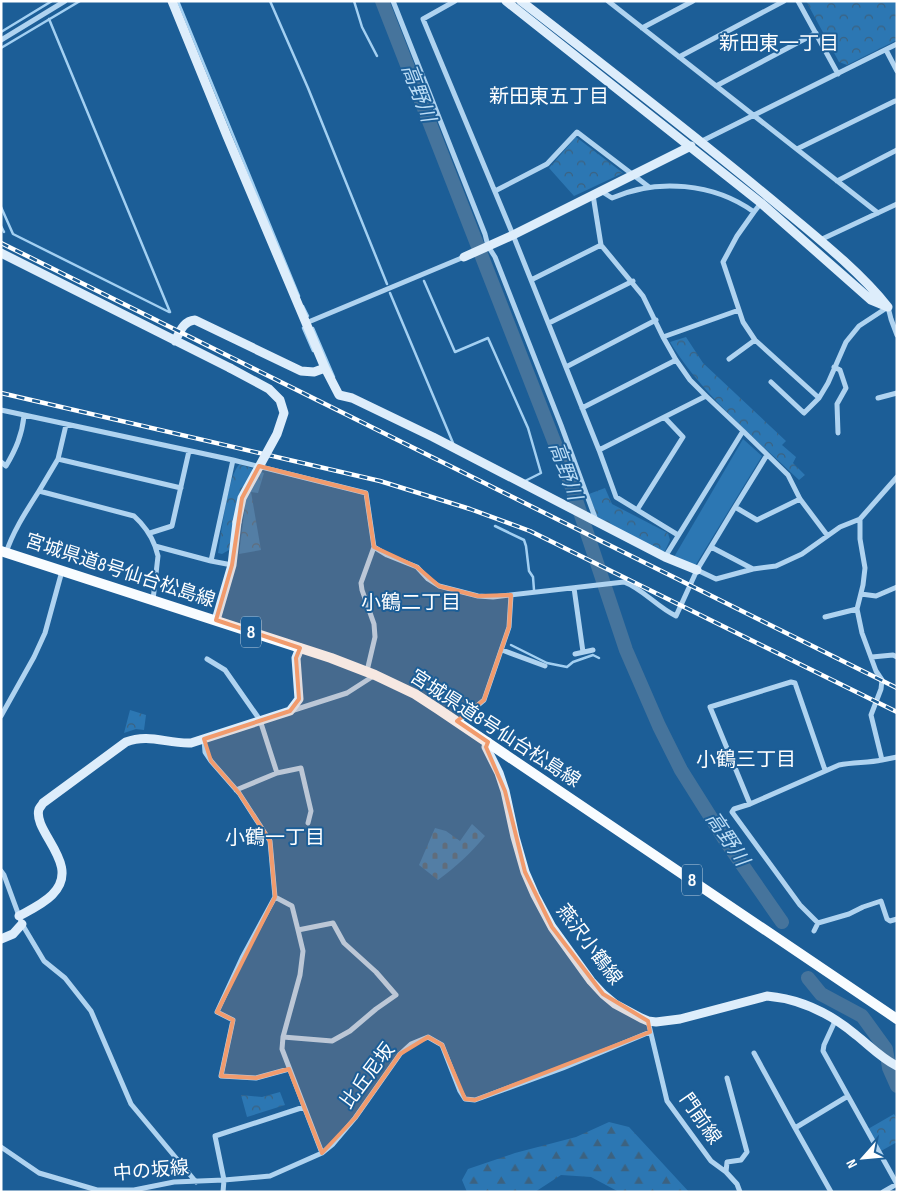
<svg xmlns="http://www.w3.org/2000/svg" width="898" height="1193" viewBox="0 0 898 1193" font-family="'Sofia Sans Condensed','Noto Sans JP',sans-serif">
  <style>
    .grass { fill: #2c77b3 }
    .forest { fill: url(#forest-firs) }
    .cemetery { fill: url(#cemetery-stones) }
    .park { fill: url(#park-crowns) }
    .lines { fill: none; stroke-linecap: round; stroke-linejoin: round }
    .stream { stroke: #a3d0f2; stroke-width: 2.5 }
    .river { stroke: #46749c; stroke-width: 14 }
    .street { stroke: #afd3f0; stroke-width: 5 }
    .secondary { stroke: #ddedfb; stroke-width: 9 }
    .primary { stroke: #f8fcff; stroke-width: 10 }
    .rail-casing { stroke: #fff; stroke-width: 4.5 }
    .rail { stroke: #1c5e97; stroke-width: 2.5; stroke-dasharray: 8; stroke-linecap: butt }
    .secondary-bridge { stroke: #ddedfb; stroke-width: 9 }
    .marked { fill: #f19b6d; fill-opacity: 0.2; stroke: #f19b6d; stroke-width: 4; stroke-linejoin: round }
    .labels { text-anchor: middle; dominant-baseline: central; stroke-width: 4; stroke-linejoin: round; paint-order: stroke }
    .shield { fill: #1c5e97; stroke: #bbcfe0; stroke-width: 1 }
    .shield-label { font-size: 18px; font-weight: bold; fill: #fff }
    .street-label { font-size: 19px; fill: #fff; stroke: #1c5e97 }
    .neighbourhood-label { font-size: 20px; fill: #fff; stroke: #1c5e97 }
    .water-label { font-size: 20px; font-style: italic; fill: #bcddf6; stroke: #1c5e97 }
  </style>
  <defs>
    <pattern id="forest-firs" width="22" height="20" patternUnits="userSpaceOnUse" patternTransform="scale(1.25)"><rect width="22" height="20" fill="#2c77b3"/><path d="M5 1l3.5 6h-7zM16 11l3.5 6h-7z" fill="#3c6280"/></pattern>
    <pattern id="cemetery-stones" width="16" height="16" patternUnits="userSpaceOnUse" patternTransform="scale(1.25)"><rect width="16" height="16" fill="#2c77b3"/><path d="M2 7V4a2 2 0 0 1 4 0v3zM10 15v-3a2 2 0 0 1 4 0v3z" fill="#3c6280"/></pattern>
    <pattern id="park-crowns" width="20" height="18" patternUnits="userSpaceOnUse" patternTransform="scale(1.25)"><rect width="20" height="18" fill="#2c77b3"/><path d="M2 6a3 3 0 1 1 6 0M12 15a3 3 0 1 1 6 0" fill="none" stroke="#3c6280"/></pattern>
  </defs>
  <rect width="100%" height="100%" fill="#1c5e97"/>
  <path class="grass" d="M743,439L762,456L695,566L674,557Z"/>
  <path class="forest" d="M609,1122L629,1127L689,1192H619L591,1177L561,1175L535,1192H467L462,1180L468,1169L515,1153L576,1137Z"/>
  <path class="cemetery" d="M472,824L485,836C471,853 456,867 438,880L419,865L435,828L446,831L460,841Z"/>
  <path class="park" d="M806,1H897V40L847,65L839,62Z
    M576,137L623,173L574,196L549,168Z
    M686,337L703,363L786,441L782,445L796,457L793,463L805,475L799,480C754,437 703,396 670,342Z
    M240,464L264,473L258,493L251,492L261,550L239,554L245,506L238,504L229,550L222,554L218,553C221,536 228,473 240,464Z
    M605,488L612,504L668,533L670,540L665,551H660L599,521L589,494Z
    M130,710L146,715L144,730L136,729L124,733Z
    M280,1092L285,1105L247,1117L241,1095L262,1097Z
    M894,1114L897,1119V1142L881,1151L868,1129Z"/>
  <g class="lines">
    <path class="stream" d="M178,1L299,296
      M270,1L308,88L387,284
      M354,1L362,27L377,56
      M49,19L170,312
      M1,32L52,1
      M1,48L80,1
      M1,207L13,234L169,312
      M1,226L4,232
      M424,281L455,352L488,338L528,428L541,473L525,481
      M390,293L453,443
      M303,306L308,316
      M303,328L313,351
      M313,328L334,377
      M495,526L524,540L526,546L529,571L533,577L534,590
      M511,645L547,663L567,667L573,662L593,655L599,658"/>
    <path class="river" d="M382,1L570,482L626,650L659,726L681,770L725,840L782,922
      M808,978L821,994L862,1016L886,1049L889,1068L897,1086"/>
    <path class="street" d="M393,1L485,234L488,246L495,257L561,425L596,520
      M455,1L423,19L513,235L599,450
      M608,1L878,213
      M798,1L838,74
      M642,28L693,1
      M1,40L65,1
      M886,50L897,71
      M679,57L784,1
      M716,86L816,33
      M702,141L897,44
      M797,149L895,101H897
      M837,181L897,150
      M495,191L547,164L577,132L649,187
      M601,191L612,198C657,178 714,183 754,212L761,203
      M593,195L601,245L643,296L663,337L676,360L690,380L706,396
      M820,240L897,204
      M531,280L601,245
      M739,310L723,262L737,236L754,212
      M306,323L464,257
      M549,323L633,281
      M663,337L739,310L743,322L755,340L819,398
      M729,359L755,340
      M566,367L656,320
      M834,367L840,370L846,388L837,404L838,433
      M771,382L804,413L819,398L828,383L846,342L859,326L888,307L891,319L897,335
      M878,398L897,393
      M582,408L676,360
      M1,410L233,460L366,493L374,547L387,555L417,567L428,579L439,586L478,596L493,597L624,582C643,589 657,607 676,616L697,570L716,579L753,569L776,566L802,554L840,527L860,519L897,477
      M66,425L58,459L39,491L134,516C144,525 150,533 155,546L211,561
      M743,431L788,475L800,499L827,535
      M58,459L181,488
      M1,462L6,466C16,449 22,435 24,416
      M735,507L767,455
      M637,510L683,437L665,418
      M860,519V539L865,568L863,585L857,609L862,633L876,671L882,680L881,689L871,715L882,760L897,757
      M150,533L172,526L189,451
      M711,547L753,569
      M6,553C13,531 27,510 39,491
      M665,557L743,431L706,396L599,450L616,497L678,535
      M232,565L211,561L233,460
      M697,570L735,507L757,520L800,499
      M574,588L583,652
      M861,594L876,596L897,587
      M153,600L158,556L155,546
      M825,617L857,609
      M502,650L545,666
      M575,654L593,650
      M872,657L893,655L897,657
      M207,659L225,670L260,720L277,773
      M367,671L375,637L374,624L362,590L361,583L374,547
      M291,711L347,693L375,675
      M1,716L34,657L45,633L62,571
      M458,722L484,700L509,627L511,595
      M204,739L205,752L211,761L239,793L270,841L275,897L242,958L217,1012L233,1020L221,1076L256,1078L289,1069
      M825,770L795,683L791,682L710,707L750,804L839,765C854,762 868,763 882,760
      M236,790L277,773L301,768L311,811L308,823
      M750,804L734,809L732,812L800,905L818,923
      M1,871L4,875L22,924L44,961L65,978L91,1011L131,1104L196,1182
      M275,897L292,906L298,930L333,923L344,943L376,972L396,995L376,1009L350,1031L332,1041L283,1037L300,975L303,951L298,930
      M814,931L818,923L849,914L863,907L881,901L887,919L890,921L897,919
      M648,1021L667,1101L711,1161L726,1172L737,1184L740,1192
      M283,1037L282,1049L322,1153
      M754,1053L795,1128L848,1096L823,1051L824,1045L836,1019
      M848,1096L897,1184L883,1192
      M795,1128L831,1192
      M1,1147L39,1173L97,1190H134L174,1182L224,1180L270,1176L322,1153L333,1144L355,1118L400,1054L411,1044L428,1037L442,1045L460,1091L465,1099L475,1100L563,1068L650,1032
      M726,1172L727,1162L741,1160L747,1152L727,1078
      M223,1192L224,1180L215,1136L304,1107"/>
    <path class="secondary" d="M172,1L227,136L325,368L314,372L301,371L195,320C183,321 180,332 175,341
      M506,1L761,203L871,300L888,307
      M521,1C605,66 689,131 771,199C810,232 857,268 888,307
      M1,253L230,368
      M464,257L513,235L691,146
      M325,368L339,395L352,398L433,437L665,557L697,570
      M216,620L232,565L237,522
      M488,742L486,747L499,773L505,791L515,837L525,872L535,895L552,927L591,981L603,994L615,1004L641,1018L648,1021L656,1022L680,1019L767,996C801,999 831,1014 856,1035C870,1046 881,1058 897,1066
      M19,916C30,910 43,904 52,895C83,865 32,832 39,809C40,807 42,805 43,803L126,742C149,733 167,744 191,743L290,711L299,699L296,658L300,648
      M1,939L13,934L22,924"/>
    <path class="primary" d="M1,551L331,658L375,675L415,694L438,709L897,1019"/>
    <g class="rail-casing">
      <path id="rail" d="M1,243L897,688
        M1,393L380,481L470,509L530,531L897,712"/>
    </g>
    <use href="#rail" class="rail"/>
    <path class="secondary-bridge" d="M230,368L269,389L280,400L284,413L277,434L242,498L237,522"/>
  </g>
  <path class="marked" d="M259,466L366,493L374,547L417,567L439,586L478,596L511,595L509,627L484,700L457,721L488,742L486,747L505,791L525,872L552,927L603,994L648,1021L650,1032L475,1100L465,1099L442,1045L428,1037L400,1054L355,1118L322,1153L289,1069L256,1078L221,1076L233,1020L217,1012L275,897L270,841L239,793L211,761L204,739L290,711L299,699L296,658L300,648L216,620L232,565L242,498Z"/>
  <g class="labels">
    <g class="shield">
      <rect x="241" y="616.5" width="20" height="31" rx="4"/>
      <rect x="682" y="864.5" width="20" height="31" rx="4"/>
    </g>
    <g class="shield-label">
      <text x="251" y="632">8</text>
      <text x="692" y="880">8</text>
    </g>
    <g class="street-label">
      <text transform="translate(120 571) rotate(18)">宮城県道8号仙台松島線</text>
      <text transform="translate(495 729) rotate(33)">宮城県道8号仙台松島線</text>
      <text transform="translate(589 945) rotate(53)">燕沢小鶴線</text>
      <text transform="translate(368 1076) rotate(-53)">比丘尼坂</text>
      <text transform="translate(700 1119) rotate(55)">門前線</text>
      <text transform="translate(151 1171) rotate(-5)">中の坂線</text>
    </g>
    <g class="neighbourhood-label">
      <text x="779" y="44">新田東一丁目</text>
      <text x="549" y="97">新田東五丁目</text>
      <text x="411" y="603">小鶴二丁目</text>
      <text x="746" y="760">小鶴三丁目</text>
      <text x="275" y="838">小鶴一丁目</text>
    </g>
    <g class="water-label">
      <text transform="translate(418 93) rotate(69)">高野川</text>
      <text transform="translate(565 471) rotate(70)">高野川</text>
      <text transform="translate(727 839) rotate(56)">高野川</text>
    </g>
  </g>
  <rect width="898" height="1193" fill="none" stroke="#ffffff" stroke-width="5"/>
  <g transform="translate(863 1158) rotate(243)" stroke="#1c5e97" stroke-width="4" paint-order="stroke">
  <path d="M0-4L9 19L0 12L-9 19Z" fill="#ffffff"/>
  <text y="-8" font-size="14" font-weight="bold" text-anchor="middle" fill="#ffffff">N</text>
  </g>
</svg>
